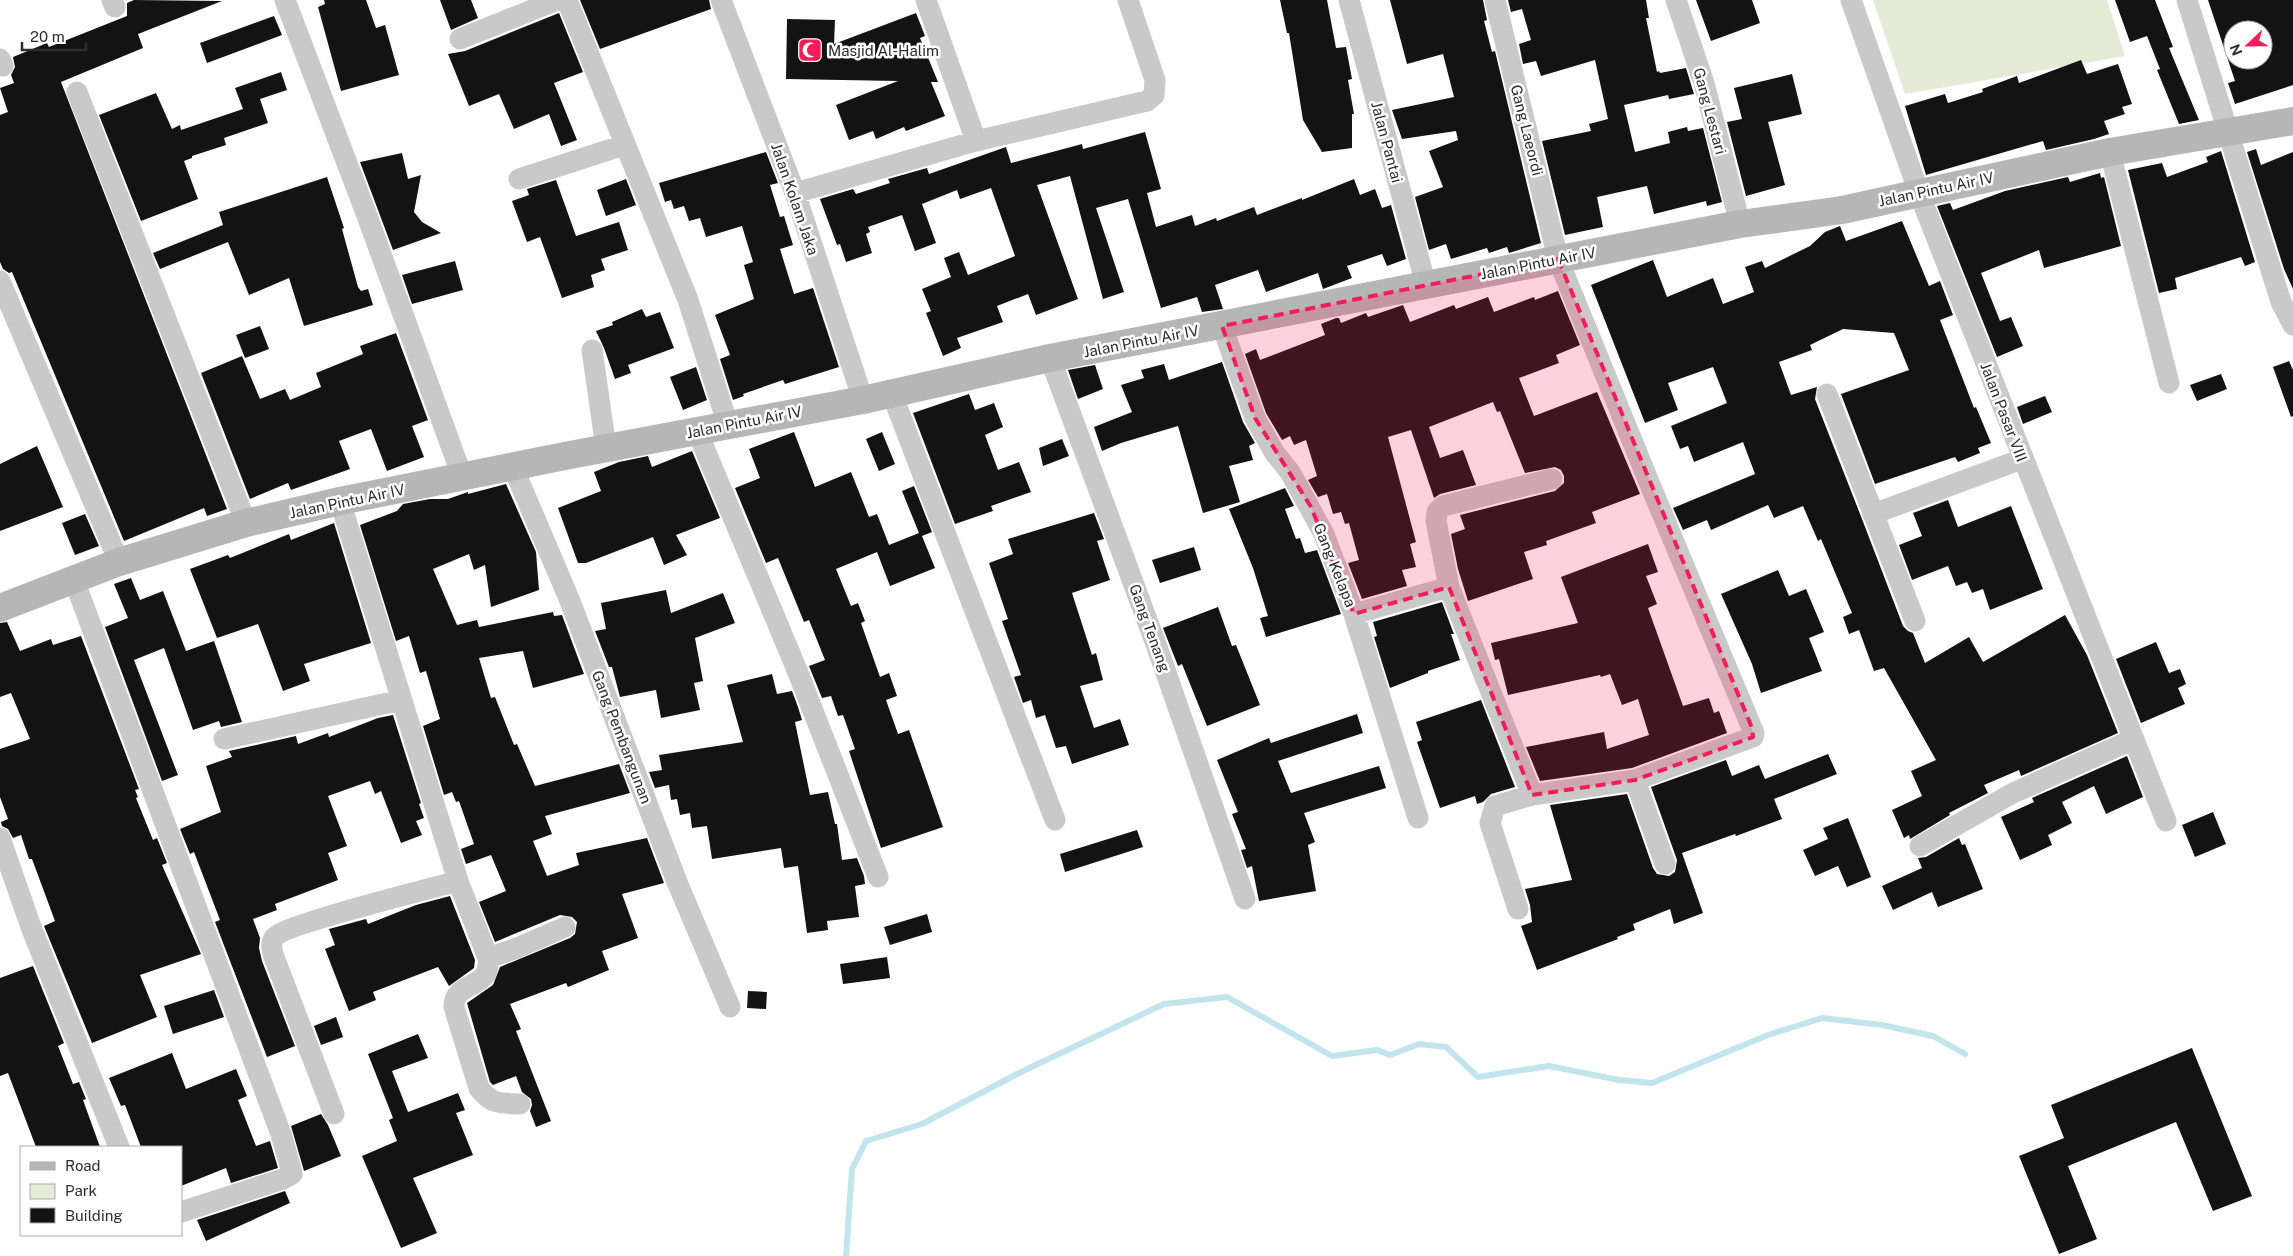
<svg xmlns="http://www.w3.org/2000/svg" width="2293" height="1256" viewBox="0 0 2293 1256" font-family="'Public Sans',sans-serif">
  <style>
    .green { fill: #e6ebd8 }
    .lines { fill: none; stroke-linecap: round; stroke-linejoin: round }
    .stream { stroke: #c2e5ed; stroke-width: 6 }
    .building { fill: #131313; fill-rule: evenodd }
    .street { stroke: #c9c9c9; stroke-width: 21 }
    .secondary { stroke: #b6b6b6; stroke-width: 28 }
    .marked { fill: #f31e58; fill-opacity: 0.2; stroke: #f31e58; stroke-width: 4; stroke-dasharray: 10 6; stroke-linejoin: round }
    .labels { text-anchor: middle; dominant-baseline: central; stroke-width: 5; stroke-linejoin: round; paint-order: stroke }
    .poi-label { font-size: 15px; fill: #2c2c2c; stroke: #fff; text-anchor: start }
    .street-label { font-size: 15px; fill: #2c2c2c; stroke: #fff }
  </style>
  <rect width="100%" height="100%" fill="#fff"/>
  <path class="green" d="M1873,0H2107L2125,56L1905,94Z"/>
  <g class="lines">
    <path class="stream" d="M846,1256L852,1169L866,1141L922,1124L1019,1073L1164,1004L1227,997L1332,1056L1377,1050L1390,1055L1419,1044L1446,1047L1478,1077L1549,1066L1619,1080L1652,1083L1768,1035L1822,1018L1882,1025L1933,1036L1965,1054"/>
  </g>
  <path class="building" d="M134,0L222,1L138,34L143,48L61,82L227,509L207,516L204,508L124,541L12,272L9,273L3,269L0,262V115L8,112L0,88L14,83L11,75L15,67L13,57L47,43L49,47L127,16V3Z
    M324,0H366L376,28L385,25L399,75L341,91L318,7L325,4Z
    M440,0H471L478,18L451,30Z
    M580,0H709L711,9L600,49Z
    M1280,0H1327L1336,48L1346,47L1352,79L1348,80L1354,114H1352V148L1322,152L1303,120L1289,33H1287Z
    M1390,0H1483L1487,20L1484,21L1492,52L1495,51L1541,243L1509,253L1507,247L1489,253L1487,248L1451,259L1446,244L1429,250L1415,197L1443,187L1429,151L1458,140L1456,131L1402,139L1392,110L1454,97L1443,54L1407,64Z
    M1508,0H1646L1649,18H1646L1657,72L1659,71L1660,73L1686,68L1694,94L1669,99L1668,95L1624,105L1635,152L1670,143L1668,132L1687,127L1688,131L1703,128L1722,202L1707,206L1706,201L1654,214L1647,186L1597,197L1603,227L1565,235L1542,141L1591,131L1589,124L1608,119L1595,60L1541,76L1536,61L1523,64L1519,44L1531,40L1522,9L1511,12Z
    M1696,0H1752L1760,23L1711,41Z
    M2115,0H2155L2173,47L2169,48L2199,120L2179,124L2157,70L2160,69L2147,36L2130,42Z
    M2208,0H2293V85L2235,104L2228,83L2235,81ZM2233,30H2263V60H2233Z
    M559,13L583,72L554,83L577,140L561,146L549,114L514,129L499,94L469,106L448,54L465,51Z
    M916,13L925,36L920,38L938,82H931L945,116L906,131L904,127L876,139L873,131L849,140L836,105L898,81L786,79L787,19L835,20L834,44Z
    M274,16L282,35L207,63L200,43Z
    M2081,60L2087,74L2118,64L2132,104L2122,107L2125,114L2104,121L2109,134L2094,139L2046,150L2043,141L1926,175L1905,106L1945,94L1948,103L1983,92L1982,89L2017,76L2019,83Z
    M281,72L287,90L260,99L268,123L224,138L226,145L192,156V158L184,161L198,199L141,221L99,115L156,93L172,129L180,125L181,130L243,109L235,88Z
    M1792,74L1802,114L1768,122L1785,185L1746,196L1727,122L1742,119L1734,88Z
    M1145,132L1161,189L1147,193L1156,227L1192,215L1195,226L1216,218L1217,221L1254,207L1257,215L1302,198V200L1354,179L1360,195L1375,189L1382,208L1391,205L1406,259L1387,266L1382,254L1347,266L1352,278L1323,289L1318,273L1266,292L1258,270L1215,285L1223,309L1202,312L1197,297L1161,308L1128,199L1096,208L1124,292L1103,299L1070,176L1037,185L1078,299L1036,315L1028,294L997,306L1003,322L957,338L961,348L943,356L926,313L931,311L922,289L951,277L944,258L959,252L968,275L1015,256L991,188L960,199L957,190L922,204L936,243L915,251L902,215L868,227L870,232L866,234L872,253L846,262L840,244L837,245L820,199L853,189L856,194L890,183L888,179L927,168L929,174L1006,147L1011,163L1082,144L1083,149Z
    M2256,149L2261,165L2293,152V289L2284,269L2247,152Z
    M2221,151L2255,262L2245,266L2241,257L2175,278L2177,289L2159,293L2128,170L2162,163L2167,177L2208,162L2206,157Z
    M766,152L778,183L770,185L780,217L784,216L793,245L780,249L794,294L813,288L839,367L785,384L783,380L743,394L744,396L733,400L720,359L730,355L715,315L754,299L744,265L753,262L742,226L706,237L700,218L689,221L684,206L674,209L671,200L665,202L659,183Z
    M402,153L408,179L421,175L414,212L422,222L441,233L393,250L360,162Z
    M2100,173L2101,178L2104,177L2121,246L2044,268L2039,250L1981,273L2000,321L2011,317L2023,346L1997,357L1937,206L1950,203L1953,210L2005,191L2068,177L2070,182Z
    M327,177L344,228L342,229L358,287L361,291L368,289L373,305L304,326L289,278L249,295L228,242L160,269L153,253L223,225L219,212Z
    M626,179L636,205L606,216L597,190Z
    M556,180L576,236L619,222L628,250L601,259L605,270L591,275L594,287L562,298L540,237L527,242L512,201L529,195L527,189Z
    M1902,221L1929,286L1940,281L1953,315L1940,320L1974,408L1976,407L1991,443L1978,448L1980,453L1958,462L1955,457L1875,484L1841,394L1909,370L1894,333L1843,329L1810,345L1812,350L1779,362L1791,395L1817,387L1815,399L1862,519L1903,626L1908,631L1913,633L1925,663L1969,637L1983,662L2065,615L2087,655L2118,733L2021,776L2019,770L1984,785L1988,793L1949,813L1950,815L1910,839L1909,835L1904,838L1892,810L1922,796L1911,771L1936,760L1884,668L1874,671L1859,630L1849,634L1843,617L1852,613L1821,539L1818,541L1803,506L1774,518L1768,505L1711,530L1707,520L1683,530L1673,508L1755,474L1743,442L1694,462L1688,446L1680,449L1671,426L1727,403L1713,367L1668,383L1678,410L1645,423L1591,285L1653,260L1667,297L1713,278L1723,304L1754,292L1745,267L1762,261L1765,268L1810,246L1825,232L1840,226L1846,241Z
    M455,261L463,290L412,304L402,275Z
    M1558,291L1580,345L1556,355L1559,363L1519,378L1534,416L1597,392L1640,494L1592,512L1596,523L1546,541L1547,545L1524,552L1533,579L1468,601L1458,569L1451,534L1465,529L1460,515L1555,491L1564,483V476L1561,470L1555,467L1525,473L1500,411L1497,412L1493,402L1429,427L1440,458L1463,450L1476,485L1440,494L1434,498L1411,430L1388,437L1416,542L1410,544L1416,567L1402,570L1407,586L1362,599L1348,563L1359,560L1349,523L1345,524L1341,512L1333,514L1327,494L1318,497L1308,480L1317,476L1306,440L1294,445L1290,436L1282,440L1266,413L1245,354L1256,349L1260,360L1325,335L1321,324L1336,318H1339L1341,323L1366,313L1368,317L1403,305L1410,322L1454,305L1456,309L1488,297L1494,312L1534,297L1535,300Z
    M642,309L646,317L660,312L674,348L628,365L631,373L615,379L604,348L596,331L613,325L612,322Z
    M260,326L269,349L245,358L236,335Z
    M396,333L428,420L412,426L424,457L387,471L371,429L339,441L350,469L291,490L288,483L250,499L201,373L242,356L260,399L285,389L290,400L321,387L316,373L363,354L360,346Z
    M2289,361L2293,370V416L2291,417L2273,367Z
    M1222,362L1243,422L1255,443L1249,446L1253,460L1229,466L1240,502L1203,513L1178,426L1121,443L1102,451L1094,427L1132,412L1121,385L1144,378L1141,370L1164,364L1169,380Z
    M1095,365L1103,389L1078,399L1068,370Z
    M696,367L707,400L683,410L670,377Z
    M2221,374L2227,389L2197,401L2190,385Z
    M969,394L975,410L994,403L1003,427L985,435L998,470L1019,462L1031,492L991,506L993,511L955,524L913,413Z
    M2045,396L2052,412L2023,424L2017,407Z
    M794,432L815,487L851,472L869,517L877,514L889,545L919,533L902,491L914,486L932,532L922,536L935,568L890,586L877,552L836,569L851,606L858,603L865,621L861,623L880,677L889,673L897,696L886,700L898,734L909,730L943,827L881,848L849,751L855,749L843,715L838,716L831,696L822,698L809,666L825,660L809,620L804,622L778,558L766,563L735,488L760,478L749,449Z
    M882,432L895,464L879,471L866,439Z
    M1062,439L1069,456L1043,466L1039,448Z
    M37,446L63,507L0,531V464Z
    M692,451L720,518L676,535L687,555L664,565L653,537L586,563H578L558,508L601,491L594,472L619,462L648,456L652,467Z
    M506,484L536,552L539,590L491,607L485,565L474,570L469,554L433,569L457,625L477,620L479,627L553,612L554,616L562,615L584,674L533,688L523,651L479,658L491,698L495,697L514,745L517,744L535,786L619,764L630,793L545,816L552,834L533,841L547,876L579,865L576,853L647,838L664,883L622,894L638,938L602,951L609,970L568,987L566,983L510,1004L521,1029L516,1031L551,1121L536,1127L530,1111L532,1105L531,1099L522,1092L516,1076L493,1085L490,1082L467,1003L493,985L500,967L570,938L575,934L577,922L572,917L560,915L495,942L479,902L506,891L491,855L466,864L461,849L474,844L459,801L456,802L452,792L444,795L423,726L440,719L426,671L420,673L409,636L396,641L360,525L397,511L403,504L430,499H448L468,492V494Z
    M1285,488L1294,506L1285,509L1296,539L1300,538L1305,553L1317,550L1341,614L1266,637L1260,618L1268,616L1253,568L1229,509Z
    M1948,500L1958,527L2011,506L2043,589L1990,610L1983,589L1972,593L1967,582L1956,586L1948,566L1912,580L1899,545L1922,536L1913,513Z
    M1094,513L1104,539L1097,541L1110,580L1072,593L1092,655L1096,653L1103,680L1080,686L1094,728L1120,719L1129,745L1072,764L1066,746L1056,748L1045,715L1036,718L1031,700L1023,703L1014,677L1021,675L1002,621L1008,619L989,563L1013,554L1008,539Z
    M85,514L99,546L75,555L62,523Z
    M334,523L371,643L304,664L310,681L283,691L258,624L217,638L190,569L228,555L230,558L289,534L291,540Z
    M1648,544L1658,572L1646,576L1657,604L1648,608L1683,706L1709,698L1714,713L1719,711L1727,733L1632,768L1540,781L1526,747L1604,732L1607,749L1649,735L1638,699L1622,705L1610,674L1601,677L1600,675L1508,695L1499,659L1495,660L1491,643L1578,623L1561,577Z
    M1194,547L1201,570L1160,583L1152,560Z
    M1778,570L1789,596L1806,589L1824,632L1809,638L1822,671L1761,693L1752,664L1721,594Z
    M131,578L140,600L163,591L186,651L214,641L242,722L221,727L219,721L193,730L164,648L134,660L178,775L162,781L105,627L128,618L114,584Z
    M666,590L671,613L723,593L735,623L695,638L703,681L694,683L700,710L661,718L656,690L620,697L612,667H609L595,631L606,629L601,603Z
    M1442,602L1452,629L1454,634H1451L1460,660L1428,671V673L1390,688L1374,637L1377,636L1373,622Z
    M1218,607L1232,646L1236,645L1260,705L1207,726L1182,664L1178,666L1163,628Z
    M7,622L20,651L51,639L53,645L81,636L139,789L135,790L138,797L136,798L153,840L157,838L167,863L162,865L201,954L140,975L157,1017L92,1043L44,926L55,921L32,859H29L21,835L13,838L8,829L2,826L1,822L8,819L0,797V749L30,739L11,693L0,697V623Z
    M2156,642L2169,673L2180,669L2186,684L2178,688L2185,704L2141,723L2116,659Z
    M772,674L777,694L792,691L798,707L802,720L795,722L810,795L828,792L835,824H837L842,860L857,858L864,876L865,884L855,886L859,917L827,921L828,930L807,933L798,866L784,868L781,848L712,859L707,826L692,828L690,813L680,815L677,799L671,800L669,785L655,788L649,772L662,770L659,755L743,742L727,685Z
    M1481,700L1515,787L1491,794L1483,802L1477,804L1475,796L1440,808L1417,742L1422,740L1416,722Z
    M1357,714L1363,733L1278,761L1291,793L1379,766L1386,788L1304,813L1315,842L1308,845L1316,891L1259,901L1252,866L1247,868L1241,850L1246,849L1232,814L1238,812L1217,760L1269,738L1271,743Z
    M393,715L421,803L419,804L424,818L416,821L422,835L401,843L381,791L375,794L370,781L328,796L347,846L328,853L338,880L275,904L277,910L253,919L260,938L259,948L262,961L295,1046L267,1057L215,922L220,920L194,852L190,854L180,829L221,812L206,766L232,757L229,751L296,736L298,744L328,733L329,737L378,718Z
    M1828,754L1837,774L1774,799L1782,819L1736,836L1735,834L1682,853L1703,913L1674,924L1670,909L1633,924L1635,930L1617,937L1618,939L1537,970L1521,926L1532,922L1530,905L1525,889L1572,880L1550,805L1627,794L1653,868L1657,874L1669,876L1675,872L1677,860L1651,787L1726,760L1732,776L1759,765L1765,779Z
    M2127,756L2143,797L2106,814L2094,786L2062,802L2072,823L2048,835L2052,845L2020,860L2001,817L2034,802L2032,798Z
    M2213,812L2226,844L2195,857L2182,825Z
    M1848,818L1871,877L1847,887L1838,866L1815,876L1803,850L1828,839L1823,828Z
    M1137,830L1143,847L1065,872L1060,854Z
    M1959,838L1962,845L1965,844L1983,889L1938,907L1932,892L1893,910L1882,886L1922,868L1918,858L1926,857Z
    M450,896L475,960L474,968L449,986L438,967L373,992L376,1000L349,1011L325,949L335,945L329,929L366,919L368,924L416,905Z
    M927,914L932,932L890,945L884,927Z
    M887,957L890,978L843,984L840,964Z
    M33,966L64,1043L58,1046L73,1084L79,1082L86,1099L83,1100L100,1147H36L8,1073L0,1076V978Z
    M214,990L224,1017L173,1034L164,1006Z
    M748,991L767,992L766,1009L747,1008Z
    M336,1017L343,1037L321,1045L314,1026Z
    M418,1034L428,1058L392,1071L408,1112L458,1093L465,1110L456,1113L473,1155L413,1178L437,1233L401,1248L362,1156L397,1141L389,1120L393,1118L368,1054Z
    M2192,1048L2252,1196L2213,1211L2176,1122L2068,1166L2097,1239L2059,1254L2019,1156L2064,1138L2051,1105Z
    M172,1053L186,1089L236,1069L247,1096L238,1100L256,1146L270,1141L278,1168L231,1183L226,1168L181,1186V1147H141L125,1105L121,1106L109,1078Z
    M321,1114L328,1125L341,1156L304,1171L291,1126Z
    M285,1191L290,1203L206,1241L197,1220Z"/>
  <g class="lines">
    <path class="street" d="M112,0L115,7
      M285,0L366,213L462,476
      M567,0L688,300L728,425
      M721,0L795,193L863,400
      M926,0L976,141
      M1349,0L1426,285
      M1495,0L1558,259L1651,487L1754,733L1753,737L1635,780L1532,795L1495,806L1490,823L1518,909
      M1676,0L1704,83L1740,224
      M1851,0L1919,193L2166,821
      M2187,0L2281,302L2293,325
      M460,39L557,0
      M0,59L3,66
      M77,92L246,523
      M2110,152L2169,383
      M519,179L624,145
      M795,193L976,141L1147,101L1154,95L1155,80L1128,0
      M0,281L119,562
      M1222,326L1255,418L1274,452L1290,472L1324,534L1354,614L1418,818
      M592,350L606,448
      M1050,358L1157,647L1245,899
      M892,394L1055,820
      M1827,394L1915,621
      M697,431L797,670L878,877
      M513,467L570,601L677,882L730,1007
      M340,501L458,881L488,958C492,991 453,980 454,1007L479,1088C492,1105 500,1103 520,1104
      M1873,514L2022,459
      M74,580L281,1134L291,1169L292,1174L283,1179L181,1212
      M1354,614L1449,587
      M224,739L401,700
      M1635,780L1665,864
      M1532,795L1449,587L1436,521L1437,512L1443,506L1552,479
      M0,838L31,927L119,1147
      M1920,846L2013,793L2134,739
      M488,958L517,948L565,927
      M334,1114L274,957C272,951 270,944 274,938C282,925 433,888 458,881"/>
    <path class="secondary" d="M0,608L119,562L246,523L340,501L570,455L863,400L1050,358L1740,224L1842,210L2110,152L2293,121"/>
  </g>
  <path class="marked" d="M1558,259L1752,728L1753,737L1635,780L1532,795L1449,587L1354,614L1311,507L1255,418L1222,326Z"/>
  <defs>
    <g id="mosque-square" transform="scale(1.25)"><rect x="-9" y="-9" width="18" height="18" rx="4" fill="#f31e58" stroke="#fff"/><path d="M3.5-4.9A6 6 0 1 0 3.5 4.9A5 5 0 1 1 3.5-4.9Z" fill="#fff"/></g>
  </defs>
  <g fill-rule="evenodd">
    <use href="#mosque-square" x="810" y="50"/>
  </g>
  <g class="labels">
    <g class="poi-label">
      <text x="828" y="50">Masjid Al-Halim</text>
    </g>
    <g class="street-label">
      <text transform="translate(1710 111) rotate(75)">Gang Lestari</text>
      <text transform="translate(1527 130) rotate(76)">Gang Laeordi</text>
      <text transform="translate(1387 142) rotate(75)">Jalan Pantai</text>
      <text transform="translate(1936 189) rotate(-12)">Jalan Pintu Air IV</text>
      <text transform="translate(795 199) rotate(71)">Jalan Kolam Jaka</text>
      <text transform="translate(1538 263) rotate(-11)">Jalan Pintu Air IV</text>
      <text transform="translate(1141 341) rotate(-11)">Jalan Pintu Air IV</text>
      <text transform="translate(2004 412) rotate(69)">Jalan Pasar VIII</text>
      <text transform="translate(744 422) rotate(-11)">Jalan Pintu Air IV</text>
      <text transform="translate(347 501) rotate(-12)">Jalan Pintu Air IV</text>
      <text transform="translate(1335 565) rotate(68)">Gang Kelapa</text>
      <text transform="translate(1150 628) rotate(70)">Gang Tenang</text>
      <text transform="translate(622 737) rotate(69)">Gang Pembangunan</text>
    </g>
  </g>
  <rect x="20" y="1146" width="162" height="90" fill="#ffffff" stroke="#ababab"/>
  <rect x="30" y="1162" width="25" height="8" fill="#b6b6b6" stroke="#ababab"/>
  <text x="65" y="1171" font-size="15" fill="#2c2c2c">Road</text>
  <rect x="30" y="1184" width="25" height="15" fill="#e6ebd8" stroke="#ababab"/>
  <text x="65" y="1196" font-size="15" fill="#2c2c2c">Park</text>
  <rect x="30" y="1208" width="25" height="15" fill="#131313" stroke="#ababab"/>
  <text x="65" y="1221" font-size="15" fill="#2c2c2c">Building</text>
  <g transform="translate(2248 45) rotate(248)"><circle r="24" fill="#ffffff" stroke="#ababab"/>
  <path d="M0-4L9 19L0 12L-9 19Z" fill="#f31e58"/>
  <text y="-8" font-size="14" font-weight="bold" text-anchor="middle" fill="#2c2c2c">N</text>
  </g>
  <path d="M22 42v8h64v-8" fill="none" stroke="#2c2c2c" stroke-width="2.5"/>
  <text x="30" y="42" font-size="15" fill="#2c2c2c" stroke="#ffffff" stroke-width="4" paint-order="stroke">20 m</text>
</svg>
